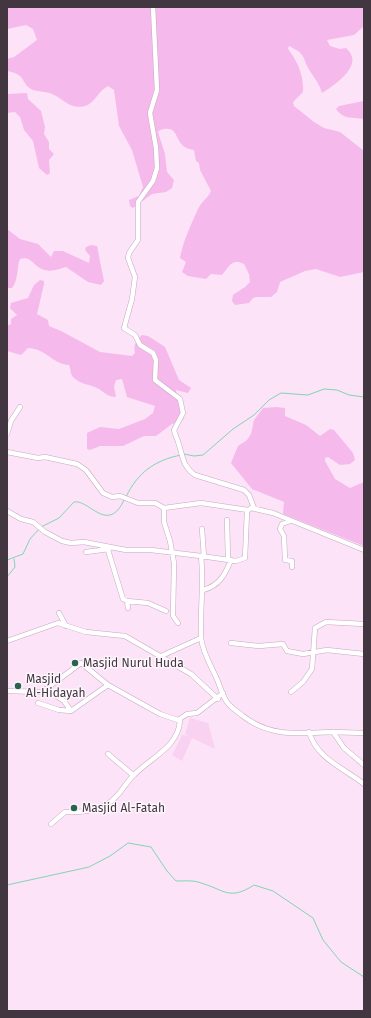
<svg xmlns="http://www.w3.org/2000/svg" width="371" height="1018" viewBox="0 0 371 1018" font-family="'Fira Sans',sans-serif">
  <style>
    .built { fill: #f8d2f0 }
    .green { fill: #f6b9eb }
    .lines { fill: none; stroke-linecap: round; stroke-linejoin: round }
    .stream { stroke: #81d5b3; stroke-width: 1 }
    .street-casing { stroke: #c6a8c0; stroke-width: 5.5 }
    .street { stroke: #fff; stroke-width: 4.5 }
    .poi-dot { fill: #27634e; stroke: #fdf6fc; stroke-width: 1.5 }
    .labels { text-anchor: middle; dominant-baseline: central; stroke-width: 3; stroke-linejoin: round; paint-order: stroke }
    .poi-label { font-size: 12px; fill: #423640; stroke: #fdf6fc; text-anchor: start }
  </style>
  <rect width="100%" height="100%" fill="#fce3f7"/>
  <path class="built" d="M190,718L208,723L215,749L192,738L182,761L172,755L182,735L188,736L185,734Z"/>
  <path class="green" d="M7,7H364V26L354,35L327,40L330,46L340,49L346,48C366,65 334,85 322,93C318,81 316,81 310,71C301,56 307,55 289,46L288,49C298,62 304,76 303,92L293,102L294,106L314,122L324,128L340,132L364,151V272L340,277L316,269L305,271L280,282L277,292L271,297H256L253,298L249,303L235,305L232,301L233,295L245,287L250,282L249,274L244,264C231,258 229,267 222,275L211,274L206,279L188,276L182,272L186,262L180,258C183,241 191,225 198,209C201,202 208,198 211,191L200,170L199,163L196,161L194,150C191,149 187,149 185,147C174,140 179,124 160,130L158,132L165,154L167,172L174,180L172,188L166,192L152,194L133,208L130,206L129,200L139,196L143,187L132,150L119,126L114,90L108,86C98,91 95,103 85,106C70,110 64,99 52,94C46,91 39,92 33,90C21,85 27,74 7,71V59L14,57L37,40L33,29L26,25L7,29Z
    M27,93L28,99L41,111L45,127L44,134L49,142V149L54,154L49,160L50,173L47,175L39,168L33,141L24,130L20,117L15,112L7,113V94Z
    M364,101V119C352,117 344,120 336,109L339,106Z
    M7,229L20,239L38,244L51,257L54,251H63L89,263L90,256L85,250L86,247L91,245L97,246L104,281L101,285L88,282L66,267C57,270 48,273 40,268C32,264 31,256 20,259C16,269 19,279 12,288H7Z
    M40,280L44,281V284L37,314L48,320L49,326L61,331L100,352L132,356L135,353C133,346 136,340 142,335L148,336L165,347L179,380L191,388L188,393L176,390V392C184,401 186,408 183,420L172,424L156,436H144L123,446H100L90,450L87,449V433L100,427L119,429L145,419L153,413L155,406L127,397L122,379L116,380L114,387L116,397C108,397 105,393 99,389C91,384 80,385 73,377C70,374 71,369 69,365C52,364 47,349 28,348L21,355L7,351V326L11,324V319L17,315L10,308L11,303L28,298L34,285Z
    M277,407L285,408V416L306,425L320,436L330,429L334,430L353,453L355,460L350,464L340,465L328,457L325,458V461L335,479L350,488L364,482V546L283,514L284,502L252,489L231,463L238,446L247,440L251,434L254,420L263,408Z"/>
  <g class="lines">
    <path class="stream" d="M184,454L194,456L203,455L233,429L254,415L269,400L281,393L308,395L324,389L337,390L349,395L364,397
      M126,497C137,473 155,460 181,455
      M41,527L59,518L74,502C89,499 108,535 124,500
      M7,560L23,554L30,539L39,529
      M7,577L15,567L14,559
      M7,885L89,867L110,856L128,843L151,847L167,871L176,881C184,881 194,880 201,883C225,890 229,901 254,885L273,891L313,918L323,940L341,962L364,977"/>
    <g class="street-casing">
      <path id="street" d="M153,7L157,90L150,113L156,148L157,168L153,181L138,202V240L129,253L128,258L135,277L132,299L124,328L135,335L140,345L153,353L156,360L155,380L180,399L183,413L174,430C175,435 178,440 179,445C183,457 183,467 195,475L244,490L249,495L254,508
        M7,434L11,421L20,407
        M7,452L38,458L45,457L77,464L86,470L103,493L112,497L120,496L138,503H155L164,508
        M7,511L21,519L33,522L45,532L62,541L71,543L84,542L126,550H151L201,556
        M227,520L228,559
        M290,521L282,524L280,529L284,536L285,560L292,561V567
        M202,529L204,557
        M108,550L123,599L127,601L148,603L166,611
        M364,550L273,513L251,508L247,511L245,558L236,561L201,556C204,584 200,611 201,638C203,653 210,664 216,677C220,685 222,696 227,702C231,708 238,712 243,716C271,738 301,733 333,732L344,748L364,765
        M86,552L109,549
        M203,590C219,586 225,575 231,560
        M127,601L128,608
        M59,613L66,626
        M178,623L173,616L174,563L170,541L164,522V508L201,503L248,510
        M7,641L58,623L86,632L125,636L191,674L218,699
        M231,643L259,646L283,644L287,651L303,654L327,650L364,654
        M159,657L201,638
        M46,689L64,701L71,711
        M7,691L42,692L81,663L108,685L160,714L178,720L187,714L197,713L223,693
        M291,692L303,682L312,669L315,628L326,622L364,624
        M38,703L59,710L71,711L108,685
        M309,732C317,759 344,768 364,784
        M333,732L364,733
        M108,754L133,775
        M51,824L65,812C80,812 93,812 107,804C120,797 124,784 134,775C150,758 179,747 180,720"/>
    </g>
    <use href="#street" class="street"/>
  </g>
  <g class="poi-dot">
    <circle cx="75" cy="663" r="4"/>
    <circle cx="18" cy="686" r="4"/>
    <circle cx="74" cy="808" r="4"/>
  </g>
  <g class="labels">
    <g class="poi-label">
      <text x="83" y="663">Masjid Nurul Huda</text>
      <text x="26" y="679">Masjid<tspan x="26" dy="14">Al-Hidayah</tspan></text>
      <text x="82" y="808">Masjid Al-Fatah</text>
    </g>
  </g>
  <rect width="371" height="1018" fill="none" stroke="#423640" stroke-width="16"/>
</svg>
